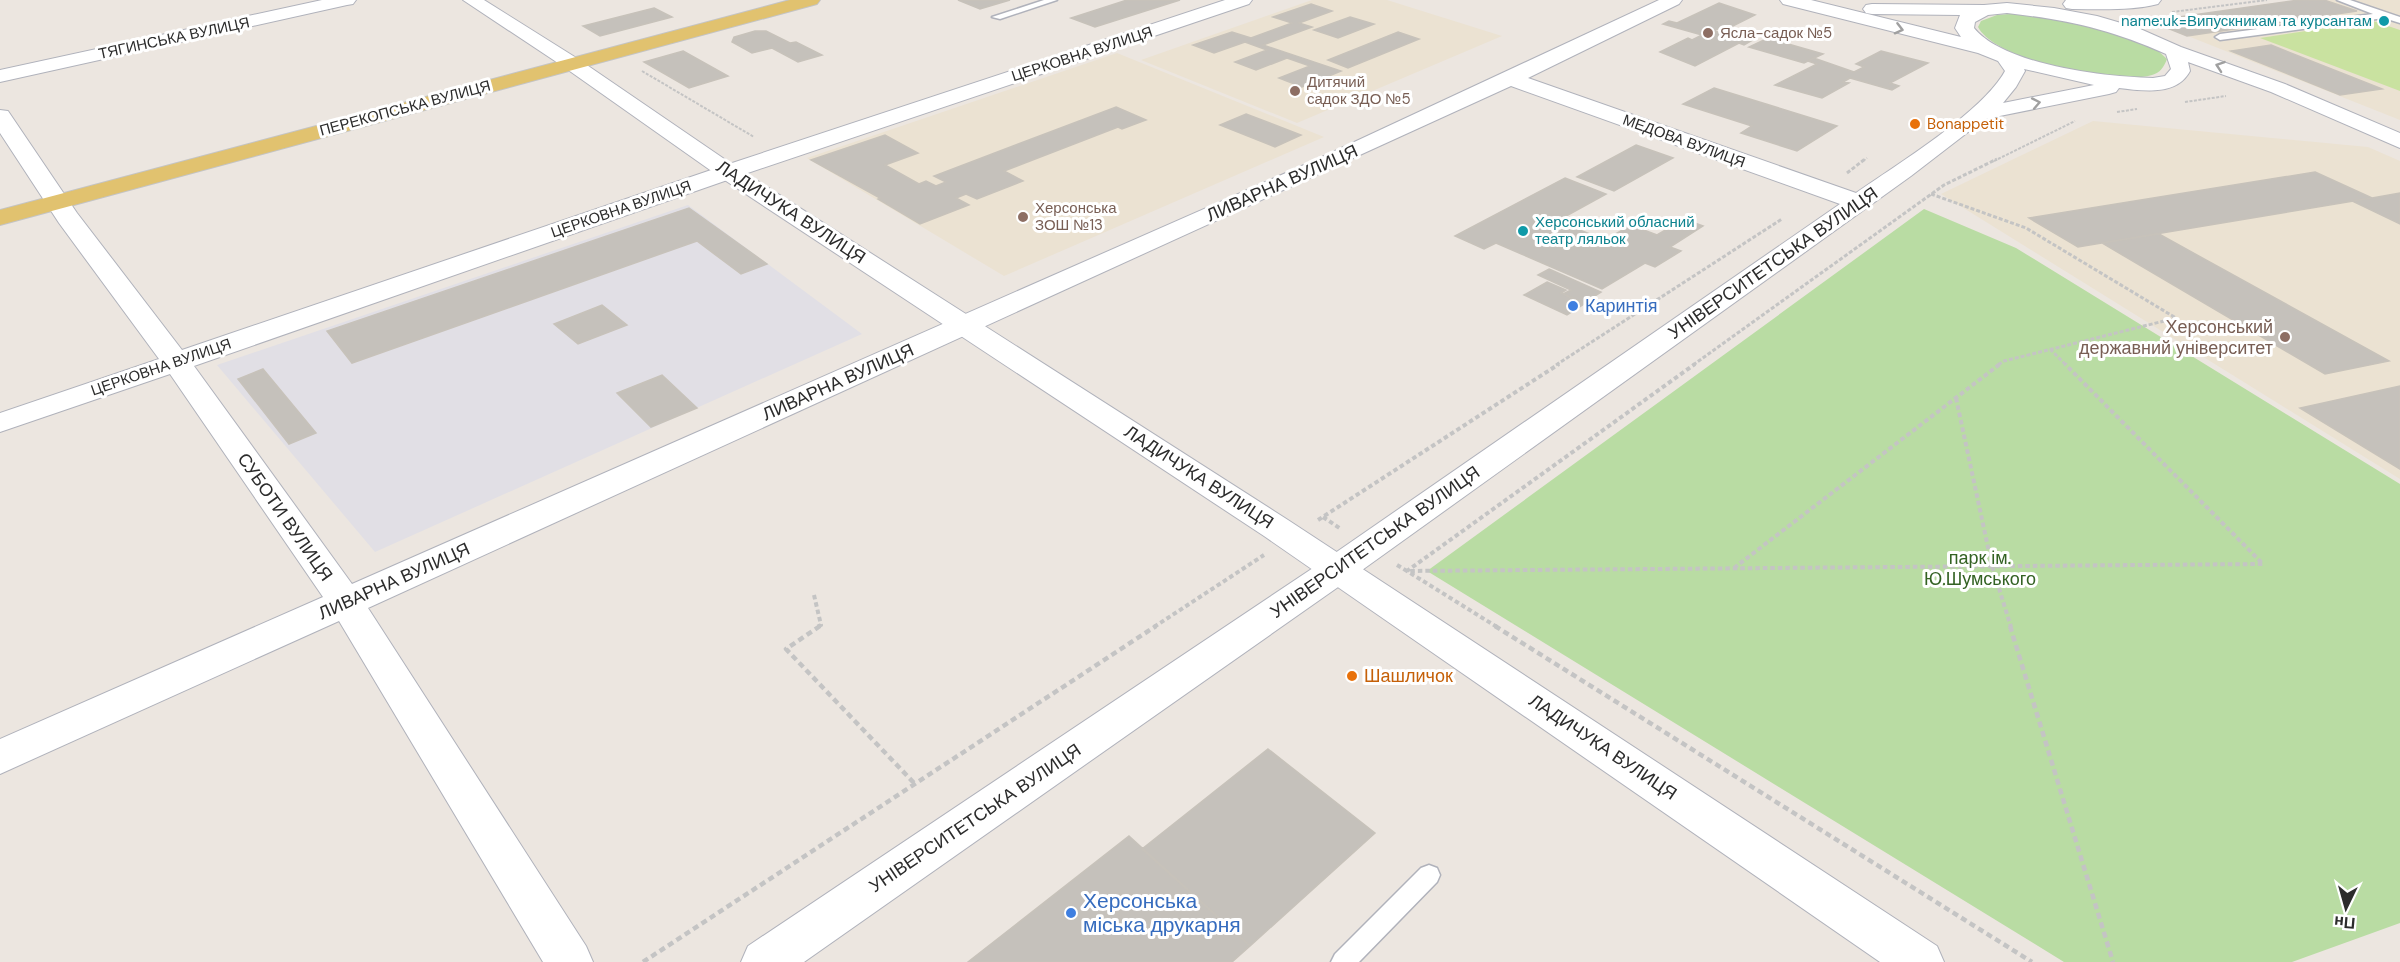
<svg xmlns="http://www.w3.org/2000/svg" width="2400" height="962" viewBox="0 0 2400 962" font-family="'DM Sans',sans-serif">
  <style>
    .industrial { fill: #e1dfe5 }
    .education { fill: #ebe2d2 }
    .green { fill: #b9dca3 }
    .pitch { fill: #c9e2a0 }
    .building { fill: #c5c1bb; stroke: #c7c2ba; stroke-width: 1.5 }
    .lines { fill: none; stroke-linecap: round; stroke-linejoin: round }
    .lane-casing { stroke: #b0b2bb; stroke-width: 3 }
    .street-casing { stroke: #b0b2bb; stroke-width: 2 }
    .secondary-casing { stroke: #b0b2bb; stroke-width: 2 }
    .primary-casing { stroke: #c4c4c4; stroke-width: 2 }
    .path-far3 { stroke: #c4c4c4; stroke-width: 2; stroke-dasharray: 3 1.5; stroke-linecap: butt }
    .path-far2 { stroke: #c4c4c4; stroke-width: 3; stroke-dasharray: 4 2; stroke-linecap: butt }
    .path-far1 { stroke: #c4c4c4; stroke-width: 4; stroke-dasharray: 4.5 3; stroke-linecap: butt }
    .path { stroke: #c4c4c4; stroke-width: 4.5; stroke-dasharray: 6 4; stroke-linecap: butt }
    .lane { fill: #fff; fill-rule: evenodd }
    .street { fill: #fff; fill-rule: evenodd }
    .secondary { fill: #fff; fill-rule: evenodd }
    .primary { fill: #e1c26f; fill-rule: evenodd }
    .oneway { stroke: #a0a0a0 }
    .culture-dot { fill: #0f9aa8; stroke: #fff; stroke-width: 2 }
    .education-dot { fill: #8d6e63; stroke: #fff; stroke-width: 2 }
    .food-dot { fill: #e8710a; stroke: #fff; stroke-width: 2 }
    .shop-dot { fill: #3f7fe0; stroke: #fff; stroke-width: 2 }
    .labels { text-anchor: middle; dominant-baseline: central; stroke-width: 6; stroke-linejoin: round; paint-order: stroke }
    .far-culture-label { font-size: 15px; fill: #0d838f; stroke: #fff; text-anchor: end }
    .far-education-label { font-size: 15px; fill: #785e54; stroke: #fff; text-anchor: start }
    .far-street-label { font-size: 15px; fill: #2c2c2c; stroke: #fff }
    .far-food-label { font-size: 15px; fill: #c56008; stroke: #fff; text-anchor: start }
    .street-label { font-size: 18px; fill: #2c2c2c; stroke: #fff }
    .shop-label { font-size: 18px; fill: #366cbe; stroke: #fff; text-anchor: start }
    .education-label { font-size: 18px; fill: #785e54; stroke: #fff; text-anchor: end }
    .park-label { font-size: 18px; fill: #336223; stroke: #fff }
    .food-label { font-size: 18px; fill: #c56008; stroke: #fff; text-anchor: start }
    .near-shop-label { font-size: 21px; fill: #366cbe; stroke: #fff; text-anchor: start }
  </style>
  <rect width="100%" height="100%" fill="#ece6e0"/>
  <path class="industrial" d="M688,205L862,334L375,552L217,365Z"/>
  <path class="education" d="M1312,0H1387L1502,36L1297,123L1141,60Z
    M2299,0H2400V120L2150,21Z
    M1117,53L1324,137L1004,276L807,158Z
    M2093,121L2368,147L2400,161V479L1941,194Z"/>
  <path class="green" d="M2022,13L2060,16L2154,47L2167,59C2164,67 2160,73 2152,75C2115,86 1996,61 1978,27L1981,21L1997,15Z
    M1924,209L2016,248L2400,484V923L2292,962H2064L1427,571Z"/>
  <path class="pitch" d="M2373,21L2400,30V91L2260,38Z"/>
  <path class="building" d="M958,0H1010L980,9Z
    M1127,0H1180L1095,27L1071,18Z
    M2299,0H2324L2357,11L2187,36L2150,21Z
    M1719,3L1755,15L1729,28L1723,26L1714,31L1751,41L1744,45L1739,43L1695,66L1660,52L1688,38L1692,40L1702,35L1663,24L1669,21L1677,23Z
    M1311,4L1332,11L1299,23L1312,27L1263,45L1341,71L1302,87L1279,78L1310,66L1287,58L1256,70L1235,62L1267,50L1245,42L1214,53L1193,45L1232,32L1251,38L1292,23L1273,17Z
    M654,8L672,17L600,36L583,26Z
    M1350,17L1374,24L1338,38L1314,30Z
    M755,31H766L790,43L796,42L822,55L798,62L772,48L752,53L732,42L734,37Z
    M1398,32L1419,39L1348,68L1328,60Z
    M1768,38L1823,54L1804,63L1749,47Z
    M2271,45L2382,89L2340,95L2231,51Z
    M683,51L728,76L689,88L644,62Z
    M1881,51L1928,63L1890,83L1899,86L1892,90L1850,78L1843,82L1849,83L1822,98L1775,85L1817,64L1808,61L1814,58L1854,72L1864,67L1856,64Z
    M1714,88L1837,126L1797,151L1741,133L1752,126L1683,104Z
    M1116,107L1146,120L1122,129L1118,127L1004,171L1023,181L977,199L966,194L956,198L969,205L920,224L878,199L880,198L811,160L885,135L918,153L885,165L919,184L926,181L936,186L946,182L934,176Z
    M1246,114L1301,135L1275,147L1220,125Z
    M1636,145L1673,158L1614,191L1577,177Z
    M2315,172L2372,198L2078,247L2029,218Z
    M1565,178L1606,194L1557,221L1605,240L1631,225L1657,235L1684,219L1703,226L1670,247L1681,251L1655,267L1645,263L1602,289L1496,243L1484,249L1455,236Z
    M2400,193V224L2352,201L2372,198Z
    M689,208L767,264L741,274L697,241L352,363L327,331Z
    M2159,234L2389,361L2325,374L2102,243Z
    M1549,269L1601,292L1584,303L1563,294L1571,290L1538,275Z
    M1547,282L1566,290L1561,293L1584,304L1567,315L1524,295Z
    M602,305L627,325L578,344L554,324Z
    M263,369L316,433L289,444L238,379Z
    M662,375L697,408L651,427L617,393Z
    M2400,386V469L2300,408Z
    M1268,749L1375,833L1250,946L1142,849Z
    M1129,836L1250,946L1232,962H968Z"/>
  <g class="lines">
    <g class="lane-casing">
      <path id="lane" d="M1044,0H1057L1000,19L992,17Z
        M2337,0H2350L2400,17V23L2384,18L2220,40L2215,37L2220,34L2373,14Z
        M1429,865L1437,868L1440,875L1437,882L1359,962H1331L1335,954L1421,868Z"/>
    </g>
    <g class="street-casing">
      <path id="street" d="M322,0H356L353,4L347,5L0,82V70Z
        M463,0H484L578,59L581,63L578,67H564Z
        M1225,0H1252L1249,4L736,177L194,366L352,584L1322,157L1659,0H1682L1679,4L1528,78L1856,193C1896,165 1983,112 2005,71L1998,61L1978,53L1783,4L1780,0H1811L1961,37L1955,28L1960,15L1872,14L1866,13L1863,9L1866,5L1872,4L1984,5L2007,3L2054,8L2097,16L2138,28L2181,47L2285,84L2400,133V148L2271,92L2188,62L2190,71C2177,96 2143,91 2119,88L2116,92L2109,94L1985,119L1911,176L1351,578L804,962H741L748,946L1325,560L1840,204L1511,86L368,608L586,946L593,962H543L339,621L0,774V739L323,597L170,374L0,432V413L159,359L59,223L0,133V110L8,111L77,213L182,350L720,167ZM2007,13C2069,20 2109,29 2166,54L2171,69L2165,76L2153,78C2105,77 2004,65 1974,28L1975,22L1988,15ZM2024,69L2094,85L2003,103L2016,87L2025,71Z
        M2066,0H2161L2158,4C2131,11 2100,9 2072,9L2066,8L2063,4Z"/>
    </g>
    <g class="secondary-casing">
      <path id="secondary" d="M571,57L578,59L736,167L1288,520L1937,946L1944,962H1880L1264,536L720,177L564,67L561,63L564,59Z"/>
    </g>
    <g class="primary-casing">
      <path id="primary" d="M790,0H820L817,4L0,225V210Z"/>
    </g>
    <path class="path-far3" d="M2172,12L2267,0
      M642,71L754,137
      M2185,102L2226,96
      M2117,112L2137,109
      M1863,161L1867,158
      M1994,161L2075,121"/>
    <path class="path-far2" d="M1847,173L1865,159
      M1931,194L2026,228L2176,318L2004,361L1998,365
      M2050,349L2066,365
      M1556,365L1782,219
      M1693,365L1944,185L1997,159"/>
    <path class="path-far1" d="M1956,398L1992,566L2011,627
      M1323,517L1341,529
      M1318,520L1559,364
      M1397,565L1407,571L2263,564L2065,364
      M1734,568L2000,364
      M814,595L821,625L817,627
      M1154,627L1264,555
      M1497,627L1407,571L1695,364"/>
    <path class="path" d="M820,626L786,649L915,784
      M1495,626L2032,962
      M2010,626L2113,962
      M643,962L1156,626"/>
    <use href="#lane" class="lane"/>
    <use href="#street" class="street"/>
    <use href="#secondary" class="secondary"/>
    <use href="#primary" class="primary"/>
  </g>
  <defs><path id="oneway-chevron" d="M-2-3.5L2.5 0L-2 3.5" fill="none" stroke-width="1.6" stroke-linecap="round" stroke-linejoin="round" transform="scale(1.5)"/></defs>
  <g class="oneway">
    <use href="#oneway-chevron" transform="translate(1899 29) rotate(14)"/>
    <use href="#oneway-chevron" transform="translate(2220 66) rotate(-161)"/>
    <use href="#oneway-chevron" transform="translate(2036 103) rotate(-11)"/>
  </g>
  <g class="culture-dot">
    <circle cx="2384" cy="21" r="6"/>
    <circle cx="1523" cy="231" r="6"/>
  </g>
  <g class="education-dot">
    <circle cx="1708" cy="33" r="6"/>
    <circle cx="1295" cy="91" r="6"/>
    <circle cx="1023" cy="217" r="6"/>
    <circle cx="2285" cy="337" r="6"/>
  </g>
  <g class="food-dot">
    <circle cx="1915" cy="124" r="6"/>
    <circle cx="1352" cy="676" r="6"/>
  </g>
  <g class="shop-dot">
    <circle cx="1573" cy="306" r="6"/>
    <circle cx="1071" cy="913" r="6"/>
  </g>
  <g class="labels">
    <g class="far-culture-label">
      <text x="2372" y="21">name:uk=Випускникам та курсантам</text>
      <text x="1535" y="222" text-anchor="start">Херсонський обласний<tspan x="1535" dy="17">театр ляльок</tspan></text>
    </g>
    <g class="far-education-label">
      <text x="1720" y="33">Ясла-садок №5</text>
      <text x="1307" y="82">Дитячий<tspan x="1307" dy="17">садок ЗДО №5</tspan></text>
      <text x="1035" y="208">Херсонська<tspan x="1035" dy="17">ЗОШ №13</tspan></text>
    </g>
    <g class="far-street-label">
      <text transform="translate(174 38) rotate(-12)">ТЯГИНСЬКА ВУЛИЦЯ</text>
      <text transform="translate(1082 54) rotate(-18)">ЦЕРКОВНА ВУЛИЦЯ</text>
      <text transform="translate(405 108) rotate(-15)">ПЕРЕКОПСЬКА ВУЛИЦЯ</text>
      <text transform="translate(1684 141) rotate(20)">МЕДОВА ВУЛИЦЯ</text>
      <text transform="translate(621 209) rotate(-19)">ЦЕРКОВНА ВУЛИЦЯ</text>
      <text transform="translate(161 367) rotate(-19)">ЦЕРКОВНА ВУЛИЦЯ</text>
    </g>
    <g class="far-food-label">
      <text x="1927" y="124">Bonappetit</text>
    </g>
    <g class="street-label">
      <text transform="translate(1282 183) rotate(-24)">ЛИВАРНА ВУЛИЦЯ</text>
      <text transform="translate(791 212) rotate(33)">ЛАДИЧУКА ВУЛИЦЯ</text>
      <text transform="translate(1773 263) rotate(-35)">УНІВЕРСИТЕТСЬКА ВУЛИЦЯ</text>
      <text transform="translate(838 382) rotate(-24)">ЛИВАРНА ВУЛИЦЯ</text>
      <text transform="translate(1199 477) rotate(33)">ЛАДИЧУКА ВУЛИЦЯ</text>
      <text transform="translate(285 517) rotate(55)">СУБОТИ ВУЛИЦЯ</text>
      <text transform="translate(1375 542) rotate(-35)">УНІВЕРСИТЕТСЬКА ВУЛИЦЯ</text>
      <text transform="translate(394 581) rotate(-24)">ЛИВАРНА ВУЛИЦЯ</text>
      <text transform="translate(1603 747) rotate(34)">ЛАДИЧУКА ВУЛИЦЯ</text>
      <text transform="translate(975 818) rotate(-34)">УНІВЕРСИТЕТСЬКА ВУЛИЦЯ</text>
    </g>
    <g class="shop-label">
      <text x="1585" y="306">Каринтія</text>
    </g>
    <g class="education-label">
      <text x="2273" y="327">Херсонський<tspan x="2273" dy="21">державний університет</tspan></text>
    </g>
    <g class="park-label">
      <text x="1980" y="558">парк ім.<tspan x="1980" dy="21">Ю.Шумського</tspan></text>
    </g>
    <g class="food-label">
      <text x="1364" y="676">Шашличок</text>
    </g>
    <g class="near-shop-label">
      <text x="1083" y="901">Херсонська<tspan x="1083" dy="24">міська друкарня</tspan></text>
    </g>
  </g>
  <g transform="translate(2346 908) rotate(185)" stroke="#ffffff" stroke-width="4.5" paint-order="stroke">
  <path d="M0-4.5L10 22L0 15L-10 22Z" fill="#2c2c2c"/>
  <text y="-9" font-size="16" font-weight="bold" text-anchor="middle" fill="#2c2c2c">Пн</text>
  </g>
</svg>
